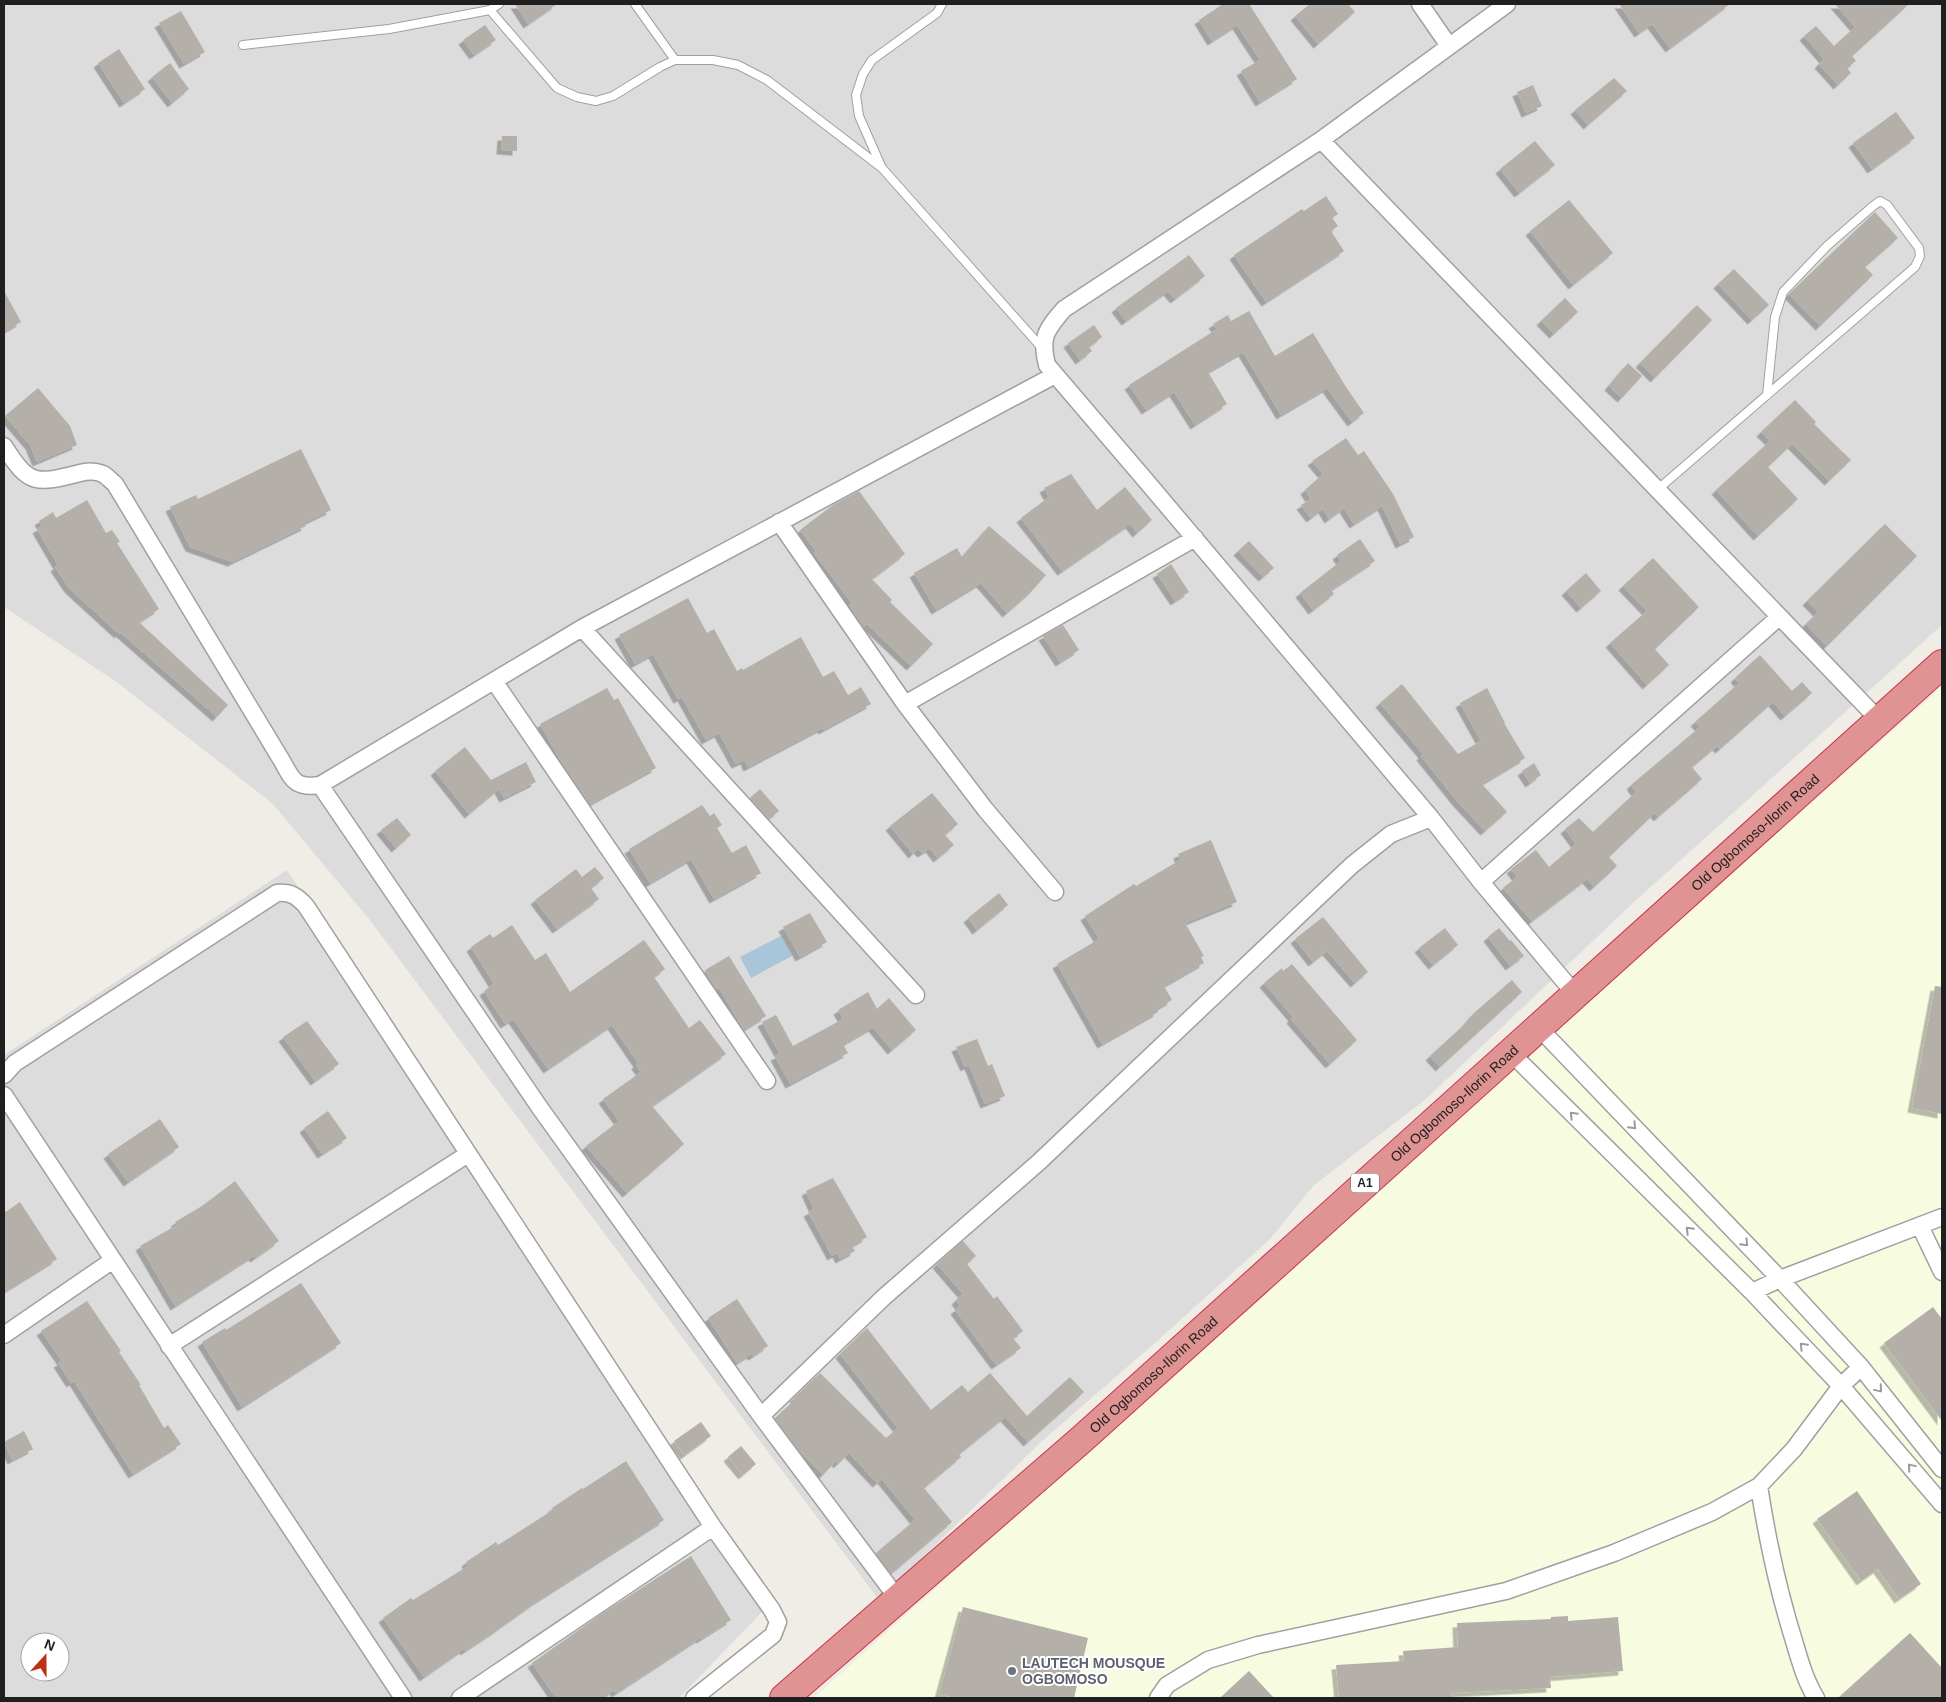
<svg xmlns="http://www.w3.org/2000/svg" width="1946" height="1702" viewBox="0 0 1946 1702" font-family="Helvetica,sans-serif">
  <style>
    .residential { fill: #dcdcdc; fill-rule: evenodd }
    .education { fill: #f7fce1 }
    .water { fill: #a9c5d9 }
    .building { fill: #b4afa8; filter: url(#shadow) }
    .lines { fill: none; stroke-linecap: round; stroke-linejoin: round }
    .lane-casing { stroke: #a0a0a0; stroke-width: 10 }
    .street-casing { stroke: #a0a0a0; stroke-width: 19 }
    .highway-casing { stroke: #cd324a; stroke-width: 30 }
    .lane { stroke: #fff; stroke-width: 8 }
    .street { stroke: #fff; stroke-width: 16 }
    .highway { stroke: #e09393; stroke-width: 28 }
    .oneway { stroke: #9a9a9a }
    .worship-dot { fill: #6b7280; stroke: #fff; stroke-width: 2 }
    .labels { text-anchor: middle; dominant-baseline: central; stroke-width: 4; stroke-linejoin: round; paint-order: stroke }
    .shield { fill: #fff; stroke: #626262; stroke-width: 1 }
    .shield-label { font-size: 12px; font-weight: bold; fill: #1f1f1f }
    .street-label { font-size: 14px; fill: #1f1f1f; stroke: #fff }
    .worship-label { font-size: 14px; font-weight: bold; fill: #5b616d; stroke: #fff; text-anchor: start }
  </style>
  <defs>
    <filter id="shadow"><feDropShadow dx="-4.5" dy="4.5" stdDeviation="0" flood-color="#0004"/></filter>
  </defs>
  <rect width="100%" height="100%" fill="#efede5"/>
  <path class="residential" d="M4,4H1942V625L1634,902L1426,1099L1314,1185L1270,1239L1156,1342L1042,1441L879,1600L369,919L272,803L118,683L4,607Z
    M287,870L762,1612L679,1698H4V1055ZM30,1642H60V1672H30Z"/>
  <path class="education" d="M1942,687V1698H814L1504,1076Z"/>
  <path class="water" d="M781,936L792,956L751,978L740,957Z"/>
  <path class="building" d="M515,4H557L528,24Z
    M1223,4H1249L1297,79L1260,102L1241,71L1260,60L1237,25L1212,41L1199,20Z
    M1310,4H1348L1355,12L1318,44L1295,16Z
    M1619,4H1730L1670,48L1652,24L1639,33Z
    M1835,4H1909L1852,56L1856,61L1847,68L1851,73L1838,85L1819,64L1824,59L1804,36L1816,26L1834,46L1855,27Z
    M181,11L205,52L184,64L159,23Z
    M485,25L496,40L474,55L463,40Z
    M119,49L145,89L124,103L98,63Z
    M170,63L189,89L172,103L152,77Z
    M1614,78L1627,91L1588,125L1575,110Z
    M1533,85L1542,106L1526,113L1517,92Z
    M1896,112L1915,138L1872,169L1853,143Z
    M502,136H517V151L501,150Z
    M1535,141L1555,165L1519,193L1500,169Z
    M1326,196L1338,214L1332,218L1338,226L1331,231L1344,251L1266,302L1234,255L1302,209L1304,211Z
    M1569,200L1613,253L1573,285L1530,231Z
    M1875,212L1898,238L1865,267L1873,275L1820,326L1789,294Z
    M1189,255L1205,276L1175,299L1168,291L1126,321L1116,308Z
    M1734,269L1769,305L1752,320L1718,284Z
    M4,291L21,322L4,332Z
    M1565,298L1578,312L1554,334L1541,321Z
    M1697,305L1712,320L1655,378L1640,363Z
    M1249,311L1275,356L1313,333L1346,387L1364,413L1352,422L1327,388L1281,415L1243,352L1208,372L1227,404L1195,425L1174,392L1146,410L1129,385L1217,329L1213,324L1228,315L1231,321Z
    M1094,325L1102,337L1089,347L1092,351L1080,360L1068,343Z
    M1628,363L1642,376L1622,398L1609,386Z
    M38,388L70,426L77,445L37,462L30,445L5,416Z
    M1795,400L1816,422L1814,424L1851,460L1829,481L1792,444L1768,467L1798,499L1758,536L1716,490L1770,441L1761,432Z
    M1346,438L1358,455L1364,451L1393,494L1414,537L1400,544L1382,506L1354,524L1344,508L1329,519L1323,509L1311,518L1301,505L1311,499L1305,490L1323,474L1312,461Z
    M301,449L331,510L304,523L306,526L232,562L190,547L170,507L196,495L198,499Z
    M1071,474L1097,510L1125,487L1152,520L1137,533L1130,524L1062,571L1021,518L1049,497L1044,488Z
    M859,491L905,554L872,579L892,600L890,602L933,644L911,666L867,624L864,627L849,606L852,603L814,553L816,551L800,530L833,505Z
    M87,500L106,533L112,530L120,542L117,543L159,609L139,622L228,705L217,717L120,632L119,634L69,588L55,567L58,565L37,529L42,526L39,521L53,512L56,518Z
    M1885,524L1917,556L1827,646L1806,624L1818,612L1807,601Z
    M989,526L1046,575L1030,593L1007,613L981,583L936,610L914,573L957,548L962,557Z
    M1360,539L1375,561L1331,590L1334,594L1313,610L1300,593L1341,561L1337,555Z
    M1249,541L1274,568L1263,577L1238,551Z
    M1653,558L1699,607L1655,649L1669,665L1647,685L1610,643L1647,611L1623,586Z
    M1171,564L1189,592L1175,601L1157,574Z
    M1586,573L1601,591L1581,608L1566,591Z
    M688,598L707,633L714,629L737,671L742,668L743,670L801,637L823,677L834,671L848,695L861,687L871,704L823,730L822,728L748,767L745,760L736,764L719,733L706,740L682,697L678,699L653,654L635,664L619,635Z
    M1063,625L1079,650L1060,662L1043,636Z
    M1760,655L1792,691L1802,682L1812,693L1785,716L1773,702L1720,749L1717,746L1692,767L1702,779L1658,817L1655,813L1609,857L1617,866L1594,887L1587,879L1532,921L1503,888L1517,877L1511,869L1536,850L1549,867L1576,844L1565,829L1579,818L1593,832L1636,792L1631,785L1700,727L1695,722L1739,683L1735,678Z
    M1402,684L1458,754L1481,741L1460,703L1487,688L1505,723H1504L1525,758L1482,784L1507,812L1485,831L1457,801L1421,756L1423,754L1380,703Z
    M607,688L614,700L618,698L656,768L590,804L559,758L540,724Z
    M465,747L491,780L526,762L536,782L504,798L499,789L469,814L435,771Z
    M1534,763L1541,775L1530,783L1522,771Z
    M760,789L779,811L769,819L750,798Z
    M932,793L958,824L945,835L954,845L938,858L930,848L922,853L918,849L913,854L890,826Z
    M702,805L710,816L714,813L722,825L717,828L732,853L746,845L761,873L714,899L691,859L650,883L629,849Z
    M397,818L411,835L396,848L381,830Z
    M1211,840L1237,902L1185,923L1204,956L1201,957L1204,963L1164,986L1172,1000L1157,1009L1158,1012L1102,1044L1057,964L1099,939L1085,916L1134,884L1136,886L1180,860L1178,854Z
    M595,867L604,878L591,888L599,899L557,929L535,900L576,869L582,877Z
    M999,893L1008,905L977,930L968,918Z
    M810,913L827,942L800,957L783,927Z
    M1323,917L1368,972L1355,983L1327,951L1313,962L1295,939Z
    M512,925L535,960L546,953L570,992L644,940L665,969L654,977L689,1028L700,1020L726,1054L652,1106L684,1144L627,1193L586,1146L619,1121L603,1099L641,1072L636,1065L638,1063L612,1025L548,1069L513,1019L505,1024L484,991L494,984L471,947L490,934L493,938Z
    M1445,928L1458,945L1433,965L1419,948Z
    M1499,928L1510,941L1511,940L1524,956L1510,966L1488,937Z
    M729,956L766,1016L744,1030L719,988L716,989L705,970Z
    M1292,964L1357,1040L1330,1064L1291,1019L1293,1017L1264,983L1282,968L1283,971Z
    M1512,980L1522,992L1440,1067L1430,1056L1464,1025L1474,1013Z
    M1935,986L1942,987V1114L1912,1108Z
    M868,992L877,1009L889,998L916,1030L892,1050L873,1027L847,1042L848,1043L844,1046L848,1053L790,1084L775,1056L780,1054L762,1022L776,1015L793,1046L843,1019L838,1010Z
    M307,1021L339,1064L315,1081L283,1037Z
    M977,1039L988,1066L992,1064L1005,1096L985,1104L969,1065L965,1067L956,1047Z
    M328,1111L347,1138L322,1154L304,1128Z
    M160,1119L179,1147L128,1182L108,1154Z
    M833,1178L867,1237L852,1246L855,1251L840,1259L837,1253L832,1256L808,1212L814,1209L806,1191Z
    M235,1181L279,1241L255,1258L253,1256L175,1306L140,1246L177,1225L175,1222L202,1206Z
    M20,1202L57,1259L4,1292V1213Z
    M963,1241L976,1256L967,1264L994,1299L997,1296L1023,1331L1013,1338L1021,1348L996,1365L955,1310L960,1306L956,1300L963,1294L937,1264Z
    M301,1283L341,1343L242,1407L202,1342L225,1328L226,1330Z
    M737,1299L768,1346L753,1356L751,1354L737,1363L708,1318Z
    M87,1301L121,1351L119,1352L141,1385H139L164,1428L168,1425L181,1444L133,1474L74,1381L71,1383L58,1363L62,1361L41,1331Z
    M1933,1307L1942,1319V1421L1884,1343Z
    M867,1328L931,1410L962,1385L968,1392L990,1373L1027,1416L1070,1377L1084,1392L1028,1442L1005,1417L959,1454L961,1457L924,1488L952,1522L891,1574L876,1553L915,1520L882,1479L877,1483L849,1453L838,1464L836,1461L823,1475L801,1453L775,1418L795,1400L794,1398L820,1373L886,1438L898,1428L840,1354Z
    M701,1422L711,1436L685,1455L674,1441Z
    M24,1431L33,1449L12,1460L4,1442Z
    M741,1446L756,1464L743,1475L728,1457Z
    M626,1461L664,1520L537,1601L495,1631L465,1651L464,1649L424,1677L383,1618L411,1598L413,1600L468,1566L466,1562L496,1542L498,1545L553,1510L552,1508L582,1488L583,1489Z
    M1857,1491L1921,1584L1899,1599L1878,1569L1861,1581L1817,1519Z
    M691,1556L731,1620L701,1639L700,1638L616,1693L614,1690L603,1698H556L532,1663L603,1613Z
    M963,1607L1088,1638L1074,1698H956L939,1694Z
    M1568,1616V1621L1618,1617L1623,1671L1550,1677L1551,1688L1451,1693L1452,1698H1339L1336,1665L1404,1661L1403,1651L1458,1647L1457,1623L1551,1619V1617Z
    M1910,1633L1942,1668V1698H1838Z
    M1249,1671L1274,1698H1220Z"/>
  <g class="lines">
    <g class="lane-casing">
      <path id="lane" d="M635,4L675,60
        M490,10L557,88L577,97L596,101L613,96L660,67L675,60H713L738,65L767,80L882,168L1042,348
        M243,45L389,29L490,10L499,4
        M881,166L859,116L856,95L863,74L872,60L937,13L942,4
        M1657,490L1915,267L1920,256L1919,248L1887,205L1880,201L1873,206L1827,246L1783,292L1775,317L1767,395"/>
    </g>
    <g class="street-casing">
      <path id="street" d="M1420,4L1449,46
        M1507,4L1321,140L1064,309C1046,330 1040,337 1047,365L1147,482L1431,818L1481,882L1575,994
        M1321,140L1879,720
        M4,446C29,486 36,484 80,473C87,471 97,471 103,474C107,476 111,481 115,484L279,756C292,777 292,789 320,785L582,628L1055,375
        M779,522L905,704L985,809L1055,892
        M582,628L916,995
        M494,681L767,1081
        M905,704L1195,538
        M320,785L540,1108L761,1416L898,1599
        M1481,882L1779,617
        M1539,1028L1780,1279L1861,1367L1942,1469
        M1511,1053L1752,1292L1841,1386L1942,1504
        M4,1075L15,1063L277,893C291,892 297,896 306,906L713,1527L772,1610L778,1622L773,1635L694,1698
        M4,1095L403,1698
        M1920,1226L1942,1272
        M1752,1292L1780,1279L1942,1217
        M4,1335L113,1260
        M169,1346L468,1154
        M761,1416L884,1297L1039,1162L1352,865L1391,834L1431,818
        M1759,1486C1767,1538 1778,1590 1794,1641C1800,1661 1805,1680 1816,1698
        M460,1698L713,1527
        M1158,1698L1167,1685L1208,1660L1258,1645L1506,1591L1614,1553L1712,1512L1759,1486L1794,1449L1841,1386L1861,1367"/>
    </g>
    <g class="highway-casing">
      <g id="highway">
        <path id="s1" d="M784,1698L1082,1439L1942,664"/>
      </g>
    </g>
    <use href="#lane" class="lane"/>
    <use href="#street" class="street"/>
    <use href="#highway" class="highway"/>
  </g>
  <defs><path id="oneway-chevron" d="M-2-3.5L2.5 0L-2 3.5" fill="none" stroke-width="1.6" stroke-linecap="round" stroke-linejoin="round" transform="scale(1.25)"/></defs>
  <g class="oneway">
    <use href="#oneway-chevron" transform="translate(1573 1115) rotate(-135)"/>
    <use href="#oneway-chevron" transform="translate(1633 1126) rotate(46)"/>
    <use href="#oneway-chevron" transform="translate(1689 1230) rotate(-135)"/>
    <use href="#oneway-chevron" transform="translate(1745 1243) rotate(46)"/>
    <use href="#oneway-chevron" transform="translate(1803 1346) rotate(-134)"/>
    <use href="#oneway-chevron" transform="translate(1879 1389) rotate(50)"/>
    <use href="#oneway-chevron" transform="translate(1911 1467) rotate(-130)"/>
  </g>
  <circle class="worship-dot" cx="1012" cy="1671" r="5"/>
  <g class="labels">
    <rect class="shield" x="1351" y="1173.5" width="28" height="19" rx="4"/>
    <g class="shield-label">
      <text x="1365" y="1183">A1</text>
    </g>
    <g class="street-label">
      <text stroke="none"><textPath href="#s1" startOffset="1301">Old Ogbomoso-Ilorin Road</textPath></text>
      <text stroke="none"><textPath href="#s1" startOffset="896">Old Ogbomoso-Ilorin Road</textPath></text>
      <text stroke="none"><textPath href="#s1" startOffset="491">Old Ogbomoso-Ilorin Road</textPath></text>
    </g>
    <g class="worship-label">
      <text x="1022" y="1663">LAUTECH MOUSQUE<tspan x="1022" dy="16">OGBOMOSO</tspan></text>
    </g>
  </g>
  <rect width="1946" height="1702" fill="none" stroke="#1f1f1f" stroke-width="10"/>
  <g transform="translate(45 1657) rotate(21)"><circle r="24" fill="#ffffff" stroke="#a5a5a5"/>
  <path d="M0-4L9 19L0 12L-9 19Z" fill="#bd3010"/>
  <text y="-8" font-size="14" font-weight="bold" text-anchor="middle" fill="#1f1f1f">N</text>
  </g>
</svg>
